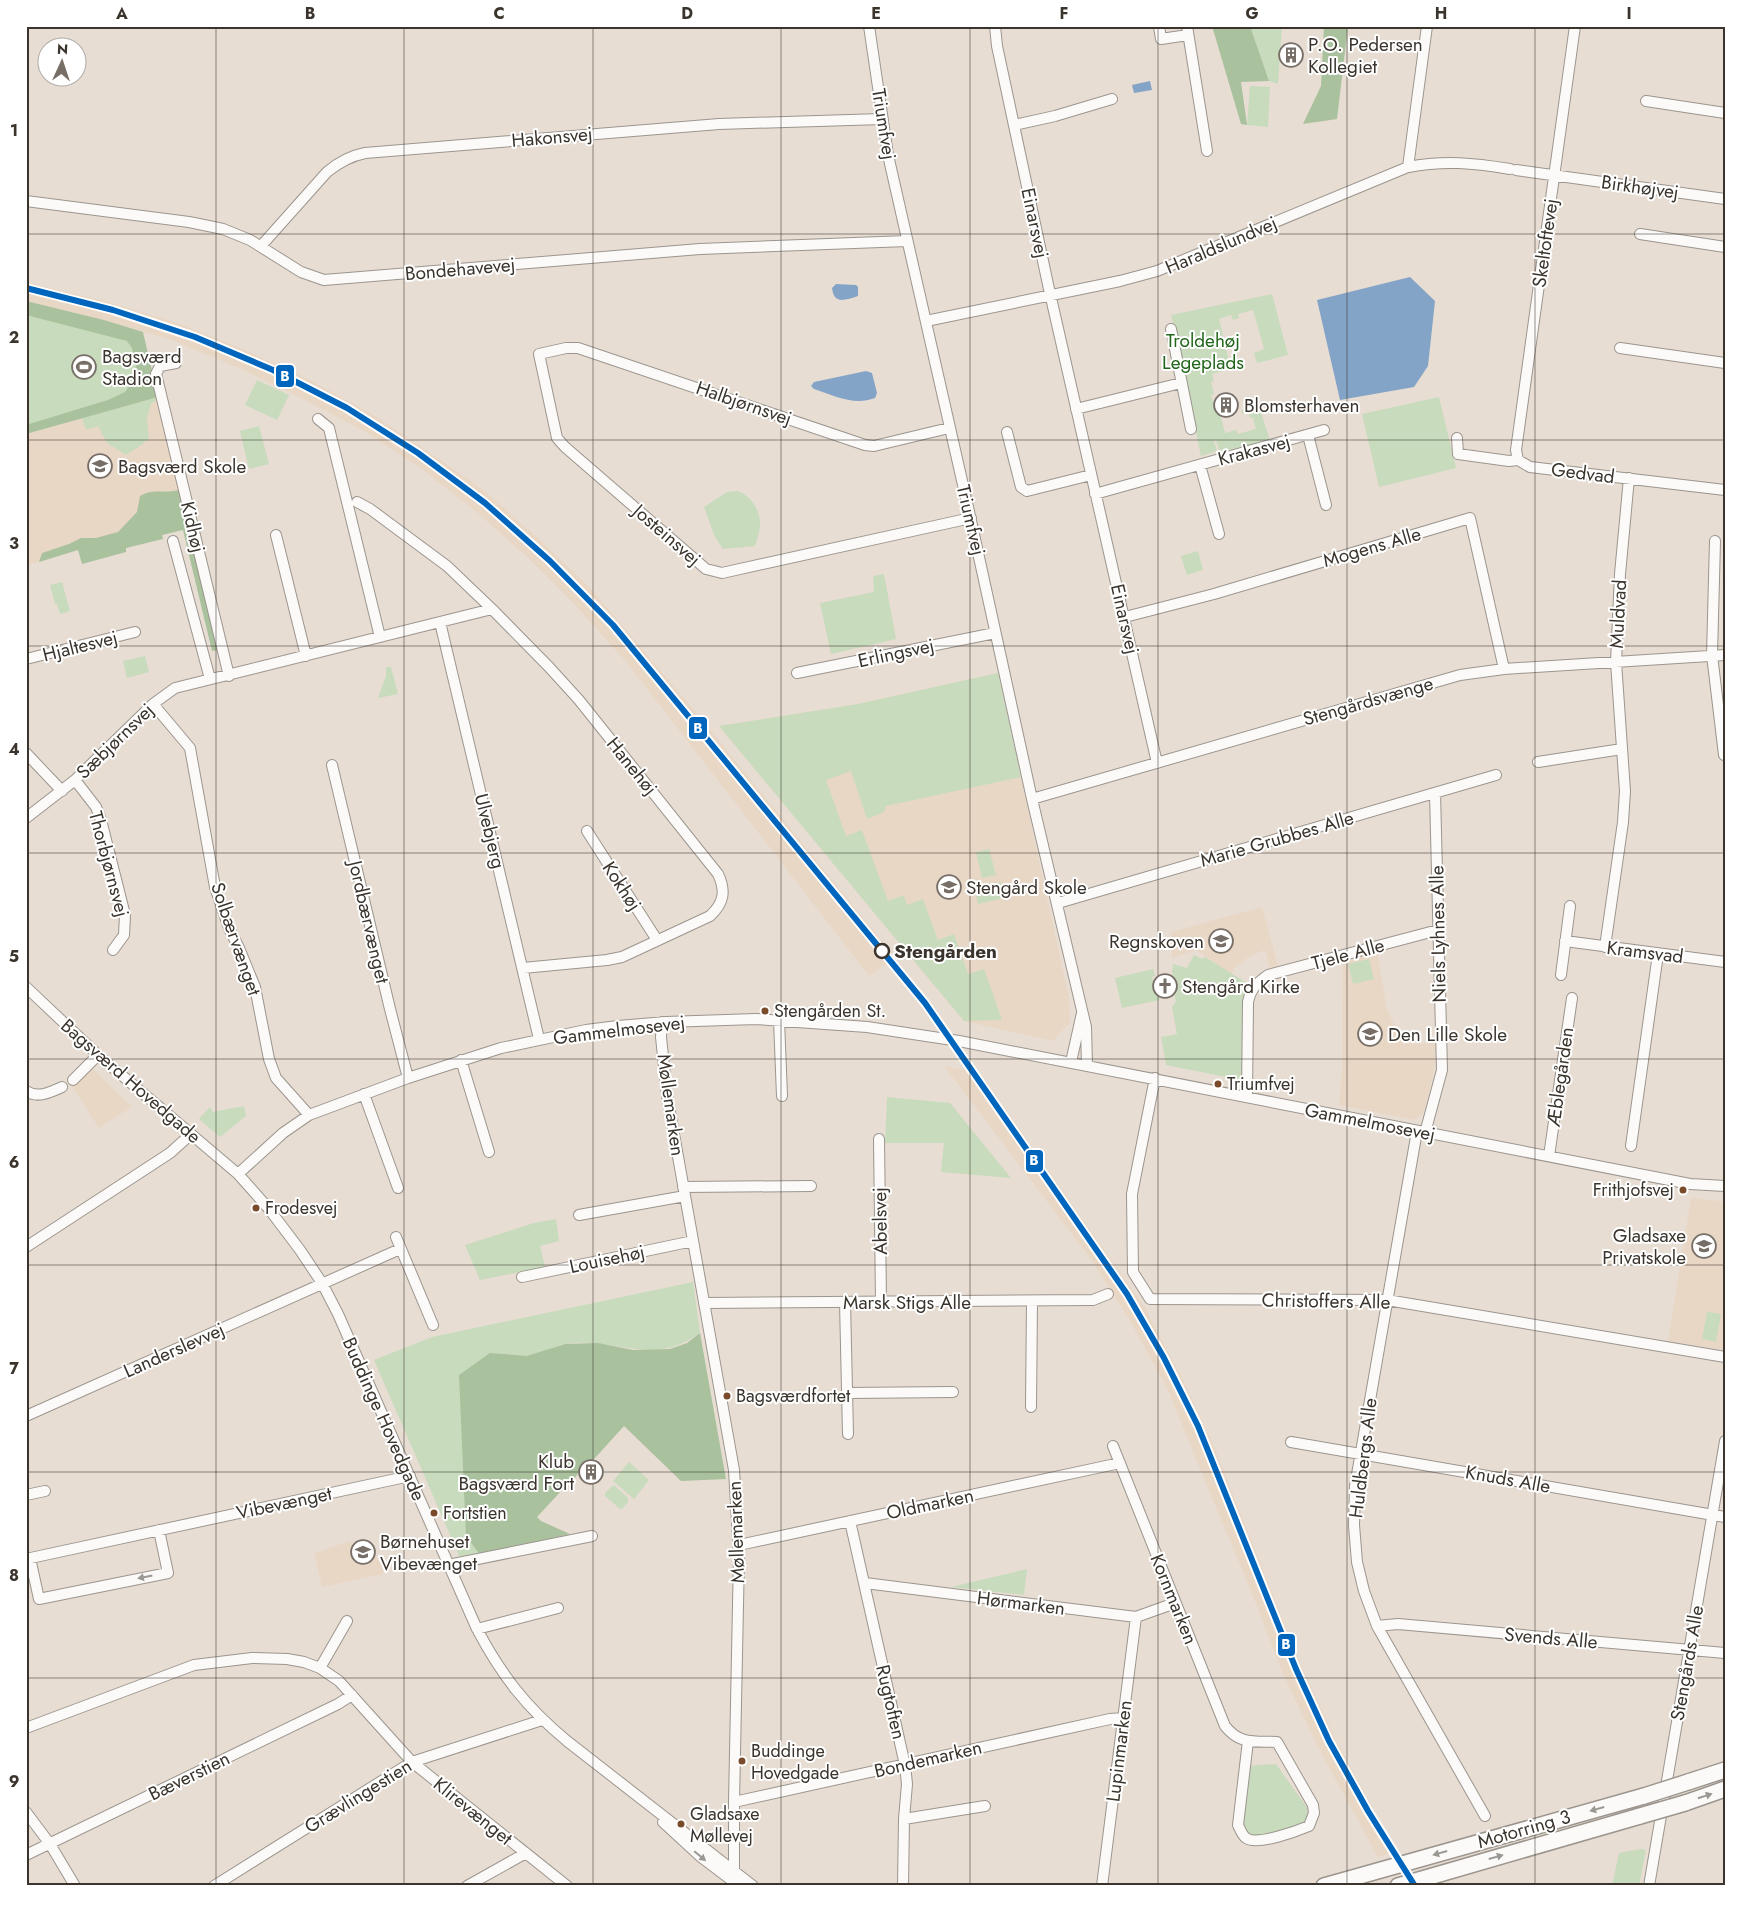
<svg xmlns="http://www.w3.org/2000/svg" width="1751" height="1912" viewBox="0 0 1751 1912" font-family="Jost,sans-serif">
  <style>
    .built { fill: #e9d7c6 }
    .green { fill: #c8dbbc }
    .forest { fill: #a9c19d }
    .water { fill: #84a4c7 }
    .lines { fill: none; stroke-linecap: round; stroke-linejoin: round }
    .minor-casing { stroke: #9c958e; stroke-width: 12 }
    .highway-casing { stroke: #9c958e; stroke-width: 18 }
    .minor { stroke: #fbfaf8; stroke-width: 10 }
    .highway { stroke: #fbfaf8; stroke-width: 15 }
    .highway-bridge-casing { stroke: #9c958e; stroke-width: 18; stroke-linecap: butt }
    .highway-bridge { stroke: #fbfaf8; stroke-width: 15 }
    .rail-1-casing { stroke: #fff; stroke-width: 10 }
    .rail-1 { stroke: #0065bd; stroke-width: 6 }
    .oneway { fill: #9b9792 }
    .grid { fill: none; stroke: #3b342d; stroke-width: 1; stroke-opacity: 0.55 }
    .stop-dot { fill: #fff; stroke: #3b342d; stroke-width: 2.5 }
    .bus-dot { fill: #7a4b2a; stroke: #fff; stroke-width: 2 }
    .labels { text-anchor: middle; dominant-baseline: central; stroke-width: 4; stroke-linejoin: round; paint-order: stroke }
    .bus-label { font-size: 18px; fill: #3b342d; stroke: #fff; text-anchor: start }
    .poi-label { font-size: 19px; fill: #3b342d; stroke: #fff; text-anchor: start }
    .street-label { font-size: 19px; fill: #3b342d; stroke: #fff }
    .park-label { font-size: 19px; fill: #21661a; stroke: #fff }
    .stop-label { font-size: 19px; font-weight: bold; fill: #3b342d; stroke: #fff; text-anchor: start }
    .line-badge { stroke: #fff; stroke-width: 2 }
    .badge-label { font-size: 14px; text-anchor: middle; font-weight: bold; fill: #fff }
    .neatline { fill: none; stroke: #3b342d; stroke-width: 2 }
    .grid-label { font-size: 16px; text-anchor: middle; font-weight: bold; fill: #3b342d }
  </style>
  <rect width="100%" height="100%" fill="#e7ddd3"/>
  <path class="built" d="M26,282L109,302L180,324L245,350L310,380L372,414L429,452L487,493L540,540L592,590L699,716L895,957L869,976L628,664L576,606L525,555L473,509L419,467L362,430L299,397L239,368L174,341L104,320L26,301Z
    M158,397L185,516L26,566V434Z
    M998,673L1069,998L1070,1022L1053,1041L964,1021L719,726L858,704Z
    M1262,907L1278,966L1270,967L1265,950L1248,957L1235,968L1231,974L1196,950L1172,958L1171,932Z
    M1377,952L1387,1009L1403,1044L1435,1043V1063L1432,1081L1423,1114L1415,1120L1339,1105L1342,1070L1343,962Z
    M944,1066L981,1074L1145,1308L1182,1378L1213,1444L1301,1665L1335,1738L1385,1831L1398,1851L1378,1857L1318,1747L1283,1674L1254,1599L1166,1386L1129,1319L1090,1258Z
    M92,1068L132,1107L99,1128L71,1085Z
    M1691,1198L1721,1201L1725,1211V1350L1668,1341Z
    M350,1541L354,1548L374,1544L377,1558L382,1567L383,1574L322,1587L314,1553Z"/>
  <path class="green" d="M1250,26H1282L1278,84L1269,81Z
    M1250,86L1270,87L1268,127L1247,125Z
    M1272,294L1288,355L1257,363L1254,353L1264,349L1253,310L1238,314L1239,318L1233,320L1231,315L1219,319L1231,369L1212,374L1214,381L1211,382L1214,394L1211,395L1215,408L1218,407L1225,433L1236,430L1238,434L1256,429L1253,418H1250L1248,412L1242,414V410L1254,407L1260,410L1270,440L1220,452L1216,440L1214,441L1217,451L1201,456L1171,315Z
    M26,310L138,339L147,395L26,426Z
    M257,380L289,395L277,420L245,405Z
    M158,397V399L151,404L147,418L149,441H144L143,444L126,455L107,443L98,426L86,430L82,418Z
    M1439,397L1456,468L1379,487L1362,414Z
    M259,426L269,464L249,469L240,431Z
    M737,491C751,495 761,511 760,526C759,533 757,540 755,546L723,549L714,535L704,507L727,492Z
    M1198,551L1203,570L1187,575L1181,556Z
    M884,574L896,639L831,654L820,603L874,592L873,576Z
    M62,582L70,611L60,614L57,604H55L50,585Z
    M145,656L149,672L127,678L123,661Z
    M386,667H391L398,694L378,698L386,676Z
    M998,673L1021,777L886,806L884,812L867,819L851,771L826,780L846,836L862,830L888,901L904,895L907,905L923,899L938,940L954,934L968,974L984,969L1002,1020L964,1021L719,726L858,704Z
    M989,849L996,875L982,878L976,852Z
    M1001,882L1004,898L978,904L974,888Z
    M1194,955L1202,959L1205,957L1247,983L1243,999L1241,1080L1166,1065L1161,1037L1177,1034L1172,1007L1176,1001L1174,994L1177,993L1172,972L1173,964L1187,968Z
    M1369,959L1374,979L1353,984L1348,964Z
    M1153,969L1155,976L1152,977L1157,997H1159L1160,1000L1122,1008L1115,978Z
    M887,1097L950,1103L1011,1178L941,1172L944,1143H885Z
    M244,1106L246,1116L220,1137L199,1119L210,1107L213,1112Z
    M556,1219L559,1241L540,1246L545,1267L480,1280L465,1245L534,1223Z
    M693,1282L700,1333C652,1368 615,1336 565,1344C553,1346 541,1354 528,1356C517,1358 502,1354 490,1353L466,1536L480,1555L461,1560L374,1360L432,1337Z
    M1707,1312L1721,1314L1716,1342L1702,1339Z
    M629,1462L649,1480L634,1499L613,1481Z
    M612,1486H615L628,1498V1502L622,1509L619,1508L605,1496V1493Z
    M1027,1569L1024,1595L951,1587Z
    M1276,1764L1308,1809L1305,1823L1271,1836L1250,1837L1243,1829L1244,1797L1248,1766Z
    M1641,1849L1646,1850L1639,1886H1612L1619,1853Z"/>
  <path class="forest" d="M1212,26H1250L1269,81L1241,82L1247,125L1241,124Z
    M1324,26H1348L1337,119L1303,124L1321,86Z
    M26,301L104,320L143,332L158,397L26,434V425L108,400L125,392L134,379L136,367L132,348L127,341L26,315Z
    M179,490L219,650L212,651L183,530L162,535L163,539L126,548V552L82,564L78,550L39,562L42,553L69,544L81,538H96L118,532L137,512L140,496C154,488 164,494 179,490Z
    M700,1333L726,1479L681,1481L624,1426L585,1469L582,1467L575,1478L573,1477L561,1489L562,1490L537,1517L541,1521L570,1534L480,1555L466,1536L459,1375L490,1353L527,1356L565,1344L598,1343L633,1350L670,1349L687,1343Z"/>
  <path class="water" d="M1150,81L1152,90L1134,93L1132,85Z
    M1410,277L1435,301L1428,366L1414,387L1340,400L1317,300Z
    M836,284L856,285L858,287V296C845,300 834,305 832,288Z
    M866,371L872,373L877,393L875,398C854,406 835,396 814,389L811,386L814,382Z"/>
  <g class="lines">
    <g class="minor-casing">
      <path id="minor" d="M869,26L888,155L968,507L1032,799L1086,1027L1087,1066
        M995,26L997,46L1049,289L1157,763
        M1159,26L1161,39L1188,35
        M1187,26L1207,151
        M1646,101L1725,113
        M1014,125L1055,116L1112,99
        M1408,167L1427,26
        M1516,170L1725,199
        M26,201L189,222L223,229L250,240L301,272L324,280L700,249L907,241
        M1640,234L1725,247
        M261,246L327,172C339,162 350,156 365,153L719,124L882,119
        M926,321L1120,281L1157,271L1408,167C1445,160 1473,163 1510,169
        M1171,329L1191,429
        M1620,348L1725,363
        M176,363L160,366L156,374L229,676
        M1076,409L1181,383
        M318,419L329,428L380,637
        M949,428L874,446L865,445L578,348H566L539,354L557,438L565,447L706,569L722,573L971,518
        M1007,432L1021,487L1027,491L1091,475
        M1308,435L1326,505
        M1457,438L1458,454L1509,461L1518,460L1530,467L1725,490
        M1518,460L1516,450L1575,26
        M1200,465L1219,534
        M1095,494L1324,430
        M357,502L370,509L447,566L492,609L549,667L579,700L718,874C726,891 724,903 710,916L622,957L607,960L523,968
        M276,535L306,656
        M173,541L210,679
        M1715,541L1712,655L1724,755
        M1125,617L1214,594L1470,518L1504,669
        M440,622L539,1039
        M26,659L135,632
        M797,673L995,633
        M153,704L190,748L215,887L229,928L239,948L255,987L269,1059L276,1078L309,1115
        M26,753L62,791
        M1538,762L1622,749
        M332,765L390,1009L408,1078
        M75,780L96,807L101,820L125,915L124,935L113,950
        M1032,799L1460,675L1504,669L1725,655
        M26,818L75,780L153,704L175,688L492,609
        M587,831L657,940
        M1058,903L1496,775
        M1565,941L1725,962
        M1605,947L1623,822L1625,791L1616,662L1620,574L1629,478
        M1561,975L1570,906
        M26,987L98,1055L238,1174L269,1209L300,1250L322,1283L338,1314L477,1629C502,1676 526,1707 567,1741L753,1886
        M779,1020L782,1096
        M662,1022L661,1037L667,1095L734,1470L739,1556L734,1802V1886
        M461,1060L489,1152
        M1071,1062L1082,1013
        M1155,1078L1132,1194L1133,1272L1150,1299L1387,1300L1725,1357
        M73,1080L98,1055
        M26,1091C38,1099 51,1092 62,1087
        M364,1094L398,1188
        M1247,1097L1248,1002C1251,988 1257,983 1268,975L1438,930
        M1417,1131L1355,1486L1354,1525L1357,1562L1364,1591L1377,1626L1485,1816
        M1425,1133L1442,1070L1435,793
        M879,1139L881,1302
        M1631,1146L1658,954
        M1549,1156L1572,998
        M238,1174L283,1133L309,1115L408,1078L501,1048L586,1030L618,1026L666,1022L756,1019L867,1027L959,1041L1690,1184L1725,1186
        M683,1187L811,1186
        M579,1215L685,1196
        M396,1237L433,1325
        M26,1247L170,1153L191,1134
        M522,1277L693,1241
        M845,1302L848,1434
        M705,1303L1093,1300L1108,1294
        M847,1393L953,1392
        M1031,1407L1032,1301
        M26,1416L400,1249
        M1291,1442L1725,1517
        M1113,1446L1225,1726C1240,1745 1254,1741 1277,1742L1313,1805L1314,1813L1309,1826C1297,1831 1257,1846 1246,1838C1242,1835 1240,1829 1238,1825L1248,1741
        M26,1495L45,1491
        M850,1521L905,1765L907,1784L904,1819L903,1886
        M739,1545L1120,1463
        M30,1558L39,1599L168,1573L159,1530
        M26,1559L410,1476
        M448,1565L592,1536
        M865,1583L1136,1617L1175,1603
        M1377,1626L1398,1624L1725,1653
        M477,1629L558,1608
        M320,1668L347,1621
        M26,1728L194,1665L252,1658L287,1659L304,1662L320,1668L339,1681L412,1762L567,1886
        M734,1802L1110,1719L1123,1718
        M26,1812L50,1844L75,1886
        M904,1819L985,1806
        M663,1822L701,1857L738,1885
        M26,1855L338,1704L352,1695
        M214,1886L412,1762L542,1720
        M467,1886L526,1853
        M1102,1886L1136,1617
        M1649,1886L1725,1441"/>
    </g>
    <g class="highway-casing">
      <path id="highway" d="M1688,1782L1725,1770
        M1685,1803L1725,1789
        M1324,1886L1644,1796
        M1398,1886L1640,1816"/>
    </g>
    <use href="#minor" class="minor"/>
    <use href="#highway" class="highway"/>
    <g class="highway-bridge-casing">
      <path id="highway-bridge" d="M1644,1796L1688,1782
        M1640,1816L1685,1803"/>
    </g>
    <use href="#highway-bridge" class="highway-bridge"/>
    <g class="rail-1-casing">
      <path id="rail-1" d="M26,288L113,310L195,337L273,370L347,408L418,453L485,503L550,561L613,625L925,1003L1127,1294L1164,1358L1198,1426L1296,1669L1329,1741L1368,1811L1415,1886"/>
    </g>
    <use href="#rail-1" class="rail-1"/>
  </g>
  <defs><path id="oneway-solid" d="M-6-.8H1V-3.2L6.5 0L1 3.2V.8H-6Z" transform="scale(1.25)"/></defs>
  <g class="oneway">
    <use href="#oneway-solid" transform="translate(145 1577) rotate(169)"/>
    <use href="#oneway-solid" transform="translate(1705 1796) rotate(-18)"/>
    <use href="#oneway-solid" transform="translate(1597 1809) rotate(164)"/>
    <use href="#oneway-solid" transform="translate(1440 1853) rotate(164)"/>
    <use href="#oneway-solid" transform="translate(700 1856) rotate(40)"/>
    <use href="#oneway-solid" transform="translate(1496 1857) rotate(-16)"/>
  </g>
  <path class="grid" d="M216,26V1886M404,26V1886M593,26V1886M781,26V1886M970,26V1886M1158,26V1886M1347,26V1886M1535,26V1886M26,234H1725M26,440H1725M26,646H1725M26,853H1725M26,1059H1725M26,1265H1725M26,1472H1725M26,1678H1725"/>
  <defs>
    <g id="building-ring" transform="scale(1.25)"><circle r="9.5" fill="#fff" stroke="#776f67" stroke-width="1.5"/><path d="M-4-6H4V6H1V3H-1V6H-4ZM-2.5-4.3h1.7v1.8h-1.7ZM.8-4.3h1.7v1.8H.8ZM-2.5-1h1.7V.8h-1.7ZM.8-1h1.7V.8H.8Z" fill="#776f67"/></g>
    <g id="stadium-ring" transform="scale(1.25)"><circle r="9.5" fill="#fff" stroke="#776f67" stroke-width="1.5"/><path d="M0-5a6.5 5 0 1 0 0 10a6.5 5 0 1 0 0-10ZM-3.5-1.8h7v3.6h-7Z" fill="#776f67"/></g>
    <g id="school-ring" transform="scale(1.25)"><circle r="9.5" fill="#fff" stroke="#776f67" stroke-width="1.5"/><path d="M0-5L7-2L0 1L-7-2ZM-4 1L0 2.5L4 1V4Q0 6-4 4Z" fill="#776f67"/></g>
    <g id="church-ring" transform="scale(1.25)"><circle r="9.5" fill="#fff" stroke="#776f67" stroke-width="1.5"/><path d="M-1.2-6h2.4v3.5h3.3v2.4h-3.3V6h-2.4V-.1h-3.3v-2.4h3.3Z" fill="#776f67"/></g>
  </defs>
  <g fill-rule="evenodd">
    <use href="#building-ring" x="1291" y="55"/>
    <use href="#stadium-ring" x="84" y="367"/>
    <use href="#building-ring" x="1226" y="405"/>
    <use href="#school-ring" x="100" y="466"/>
    <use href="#school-ring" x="949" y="887"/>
    <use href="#school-ring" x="1221" y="941"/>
    <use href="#church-ring" x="1165" y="986"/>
    <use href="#school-ring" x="1370" y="1034"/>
    <use href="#school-ring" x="1704" y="1246"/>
    <use href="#building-ring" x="591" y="1472"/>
    <use href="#school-ring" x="363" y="1552"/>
  </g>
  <circle class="stop-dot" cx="882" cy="951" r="7"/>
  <g class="bus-dot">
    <circle cx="765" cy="1011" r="4.5"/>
    <circle cx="1218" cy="1084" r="4.5"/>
    <circle cx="1683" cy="1190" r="4.5"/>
    <circle cx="256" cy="1208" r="4.5"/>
    <circle cx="727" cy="1396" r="4.5"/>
    <circle cx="434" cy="1513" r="4.5"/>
    <circle cx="742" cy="1761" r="4.5"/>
    <circle cx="681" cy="1824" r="4.5"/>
  </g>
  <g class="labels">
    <g class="bus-label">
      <text x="774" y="1011">Stengården St.</text>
      <text x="1227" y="1084">Triumfvej</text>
      <text x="1674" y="1190" text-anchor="end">Frithjofsvej</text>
      <text x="265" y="1208">Frodesvej</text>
      <text x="736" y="1396">Bagsværdfortet</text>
      <text x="443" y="1513">Fortstien</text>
      <text x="751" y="1751">Buddinge<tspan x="751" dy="22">Hovedgade</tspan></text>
      <text x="690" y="1814">Gladsaxe<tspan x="690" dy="22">Møllevej</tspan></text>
    </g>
    <g class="poi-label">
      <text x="1308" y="44">P.O. Pedersen<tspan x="1308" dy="22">Kollegiet</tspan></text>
      <text x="102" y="356">Bagsværd<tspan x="102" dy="22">Stadion</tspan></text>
      <text x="1244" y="405">Blomsterhaven</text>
      <text x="118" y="466">Bagsværd Skole</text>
      <text x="966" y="887">Stengård Skole</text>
      <text x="1204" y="941" text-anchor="end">Regnskoven</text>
      <text x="1182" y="986">Stengård Kirke</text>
      <text x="1388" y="1034">Den Lille Skole</text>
      <text x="1686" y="1235" text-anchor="end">Gladsaxe<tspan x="1686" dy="22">Privatskole</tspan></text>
      <text x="574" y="1461" text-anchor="end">Klub<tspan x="574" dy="22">Bagsværd Fort</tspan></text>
      <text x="380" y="1541">Børnehuset<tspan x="380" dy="22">Vibevænget</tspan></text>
    </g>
    <g class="street-label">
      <text transform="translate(884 124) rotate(81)">Triumfvej</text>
      <text transform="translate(552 137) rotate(-5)">Hakonsvej</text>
      <text transform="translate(1640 187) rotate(8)">Birkhøjvej</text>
      <text transform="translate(1035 223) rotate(78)">Einarsvej</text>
      <text transform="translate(1545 243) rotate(-82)">Skeltoftevej</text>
      <text transform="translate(1221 245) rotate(-23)">Haraldslundvej</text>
      <text transform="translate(460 269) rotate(-5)">Bondehavevej</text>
      <text transform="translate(744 403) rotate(19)">Halbjørnsvej</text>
      <text transform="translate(1254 450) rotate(-15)">Krakasvej</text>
      <text transform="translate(1583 473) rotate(7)">Gedvad</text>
      <text transform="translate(971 520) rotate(77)">Triumfvej</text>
      <text transform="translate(193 527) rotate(77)">Kidhøj</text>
      <text transform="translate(667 535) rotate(41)">Josteinsvej</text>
      <text transform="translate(1372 547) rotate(-16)">Mogens Alle</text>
      <text transform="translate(1618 614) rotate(-87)">Muldvad</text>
      <text transform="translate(1125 619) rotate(77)">Einarsvej</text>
      <text transform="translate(80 646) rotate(-14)">Hjaltesvej</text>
      <text transform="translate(896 653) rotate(-12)">Erlingsvej</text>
      <text transform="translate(1368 701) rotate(-16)">Stengårdsvænge</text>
      <text transform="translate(115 741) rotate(-44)">Sæbjørnsvej</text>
      <text transform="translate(632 766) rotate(51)">Hanehøj</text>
      <text transform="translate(490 831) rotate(76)">Ulvebjerg</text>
      <text transform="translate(1277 839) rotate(-16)">Marie Grubbes Alle</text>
      <text transform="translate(109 864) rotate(75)">Thorbjørnsvej</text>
      <text transform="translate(622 886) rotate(57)">Kokhøj</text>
      <text transform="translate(369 922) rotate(77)">Jordbærvænget</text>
      <text transform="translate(1438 934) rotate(-91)">Niels Lyhnes Alle</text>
      <text transform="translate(236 939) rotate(71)">Solbærvænget</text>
      <text transform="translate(1645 952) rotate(7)">Kramsvad</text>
      <text transform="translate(1348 954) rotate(-15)">Tjele Alle</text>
      <text transform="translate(619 1030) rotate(-7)">Gammelmosevej</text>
      <text transform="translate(1560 1077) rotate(-82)">Æblegården</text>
      <text transform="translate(131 1081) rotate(41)">Bagsværd Hovedgade</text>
      <text transform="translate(671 1105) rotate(82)">Møllemarken</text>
      <text transform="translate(1370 1122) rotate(11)">Gammelmosevej</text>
      <text transform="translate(880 1221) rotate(-91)">Abelsvej</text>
      <text transform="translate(607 1259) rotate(-12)">Louisehøj</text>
      <text transform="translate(1326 1301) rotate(1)">Christoffers Alle</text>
      <text x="907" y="1302">Marsk Stigs Alle</text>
      <text transform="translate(174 1350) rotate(-24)">Landerslevvej</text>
      <text transform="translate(384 1419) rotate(66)">Buddinge Hovedgade</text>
      <text transform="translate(1363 1458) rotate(-83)">Huldbergs Alle</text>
      <text transform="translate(1508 1479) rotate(10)">Knuds Alle</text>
      <text transform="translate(284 1503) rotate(-12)">Vibevænget</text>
      <text transform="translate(930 1504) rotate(-12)">Oldmarken</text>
      <text transform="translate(736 1532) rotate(-92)">Møllemarken</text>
      <text transform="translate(1174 1599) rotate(68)">Kornmarken</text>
      <text transform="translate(1021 1603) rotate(7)">Hørmarken</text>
      <text transform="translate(1551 1638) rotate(5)">Svends Alle</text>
      <text transform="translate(1687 1663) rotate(-80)">Stengårds Alle</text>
      <text transform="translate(891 1702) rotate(77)">Rugtoften</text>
      <text transform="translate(1119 1751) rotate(-83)">Lupinmarken</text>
      <text transform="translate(928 1759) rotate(-13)">Bondemarken</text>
      <text transform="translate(189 1776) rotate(-26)">Bæverstien</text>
      <text transform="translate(358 1796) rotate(-32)">Grævlingestien</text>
      <text transform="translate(473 1811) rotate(39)">Klirevænget</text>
      <text transform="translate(1524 1829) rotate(-16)">Motorring 3</text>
    </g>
    <g class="park-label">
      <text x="1203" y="340">Troldehøj<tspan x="1203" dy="22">Legeplads</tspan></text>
    </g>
    <g class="stop-label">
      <text x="894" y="951">Stengården</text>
    </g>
  </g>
  <g class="line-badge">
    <rect x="275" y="364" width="20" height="24" rx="5" fill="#0065bd"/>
    <rect x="688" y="716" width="20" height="24" rx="5" fill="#0065bd"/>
    <rect x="1025" y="1149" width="19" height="24" rx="5" fill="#0065bd"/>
    <rect x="1277" y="1633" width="19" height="24" rx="5" fill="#0065bd"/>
  </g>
  <g class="badge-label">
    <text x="285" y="381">B</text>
    <text x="698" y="733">B</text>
    <text x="1034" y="1165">B</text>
    <text x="1286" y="1649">B</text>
  </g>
  <rect width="1751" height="1912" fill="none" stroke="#ffffff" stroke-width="55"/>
  <g transform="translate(62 62) rotate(3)"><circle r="24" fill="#ffffff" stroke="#b1aeab"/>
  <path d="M0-4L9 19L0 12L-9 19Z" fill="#776f67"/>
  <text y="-8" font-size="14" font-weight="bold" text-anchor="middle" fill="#3b342d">N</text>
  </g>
  <rect x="28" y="28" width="1696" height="1856" class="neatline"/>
  <g class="grid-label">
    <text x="122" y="19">A</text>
    <text x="310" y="19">B</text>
    <text x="499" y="19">C</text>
    <text x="687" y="19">D</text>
    <text x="876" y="19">E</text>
    <text x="1064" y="19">F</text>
    <text x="1252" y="19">G</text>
    <text x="1441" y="19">H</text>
    <text x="1629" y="19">I</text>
    <text x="14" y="136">1</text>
    <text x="14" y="343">2</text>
    <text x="14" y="549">3</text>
    <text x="14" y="755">4</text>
    <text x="14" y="962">5</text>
    <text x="14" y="1168">6</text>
    <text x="14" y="1374">7</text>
    <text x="14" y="1581">8</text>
    <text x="14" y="1787">9</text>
  </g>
</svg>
